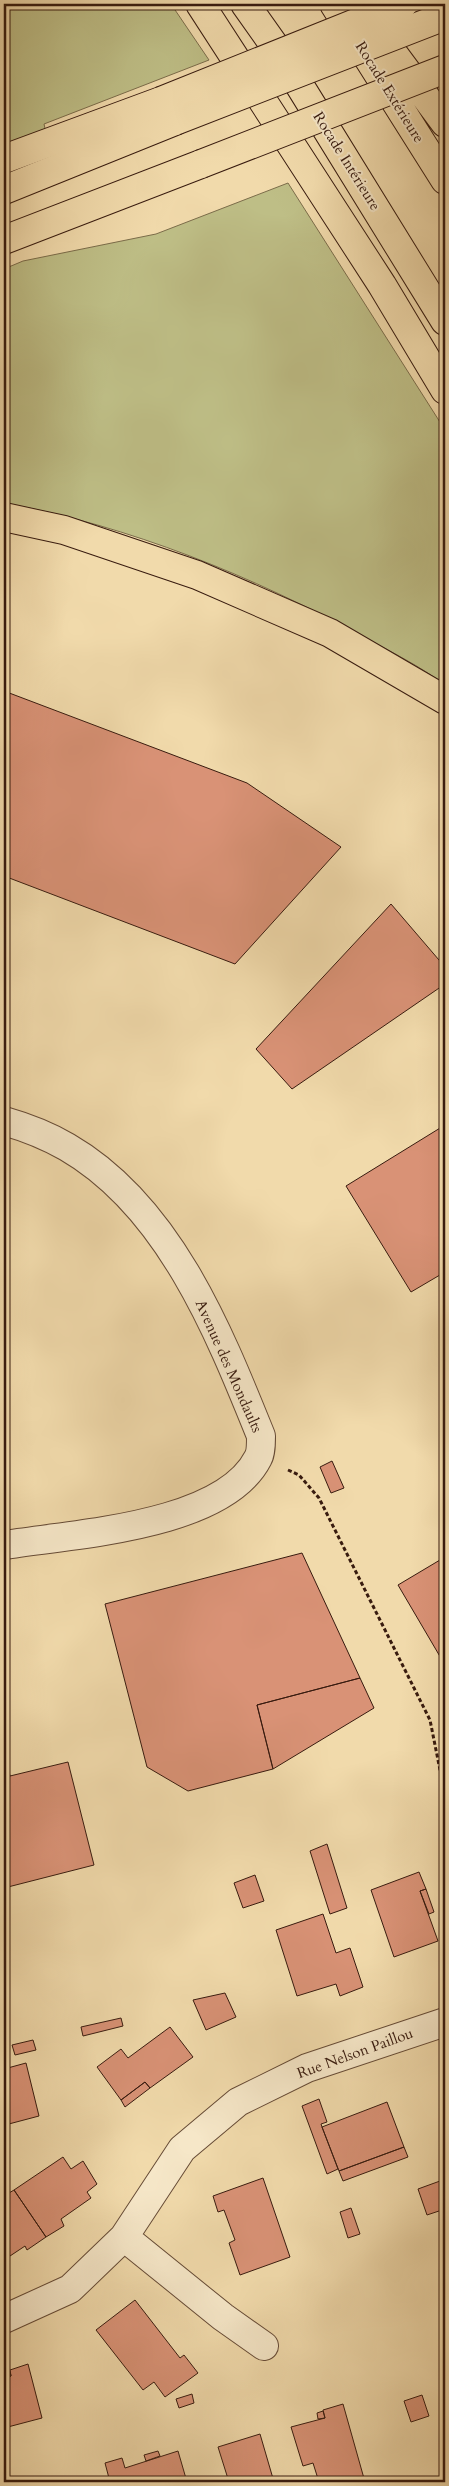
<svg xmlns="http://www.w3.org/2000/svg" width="449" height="2486" viewBox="0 0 449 2486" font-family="Cardo,serif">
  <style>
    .green { fill: #bebe86; stroke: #7b6c4a }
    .building { fill: #d99276; stroke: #381b0f }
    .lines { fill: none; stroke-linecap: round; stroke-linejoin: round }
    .minor-casing { stroke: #664b36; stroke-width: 30 }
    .primary-casing { stroke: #381b0f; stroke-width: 30 }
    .trunk-casing { stroke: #381b0f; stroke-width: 30 }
    .path { stroke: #381b0f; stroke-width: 3; stroke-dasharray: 4 2.5; stroke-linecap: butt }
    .minor { stroke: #f6e7c8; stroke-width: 28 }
    .primary { stroke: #f1daab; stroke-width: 28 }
    .trunk { stroke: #f1daab; stroke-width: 28 }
    .primary-bridge-casing { stroke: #381b0f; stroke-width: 30; stroke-linecap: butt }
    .trunk-bridge-casing { stroke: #381b0f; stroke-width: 30; stroke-linecap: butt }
    .primary-bridge { stroke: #f1daab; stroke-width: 28 }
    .trunk-bridge { stroke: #f1daab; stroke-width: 28 }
    .labels { text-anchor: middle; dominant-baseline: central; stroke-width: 4; stroke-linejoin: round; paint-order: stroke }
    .street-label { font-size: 15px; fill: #381b0f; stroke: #f6e7c8 }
  </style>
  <rect width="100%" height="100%" fill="#f1daab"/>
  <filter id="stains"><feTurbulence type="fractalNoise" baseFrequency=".004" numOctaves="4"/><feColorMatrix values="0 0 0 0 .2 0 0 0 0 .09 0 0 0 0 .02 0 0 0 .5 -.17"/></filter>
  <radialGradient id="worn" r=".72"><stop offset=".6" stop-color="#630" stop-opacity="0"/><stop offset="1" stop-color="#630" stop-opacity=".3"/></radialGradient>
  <path class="green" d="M4,4H171L209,60L44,124L46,133L4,148Z
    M288,183L445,430V685C420,666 391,652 364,637C252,576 130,526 4,503V269L23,261L156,234Z"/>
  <path class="building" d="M4,691L247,783L341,847L235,964L4,876Z
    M391,904L445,967V984L292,1089L256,1049Z
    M445,1125V1272L411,1292L346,1186Z
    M332,1461L344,1488L331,1493L320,1467Z
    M302,1553L360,1678L257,1705L273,1769L188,1791L147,1767L105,1604Z
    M445,1557V1665L398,1585Z
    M360,1678L374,1708L273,1769L257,1705Z
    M4,1752L10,1776L68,1762L94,1865L4,1888Z
    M327,1844L347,1908L330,1914L310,1851Z
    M419,1872L426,1889L420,1891L438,1941L394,1957L371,1890Z
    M255,1875L264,1901L243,1908L234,1883Z
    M426,1889L434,1912L429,1914L420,1891Z
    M323,1914L336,1953L350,1948L363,1987L340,1996L336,1984L297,1996L276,1930Z
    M225,1993L236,2017L206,2030L193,2000Z
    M121,2018L123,2026L83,2036L81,2027Z
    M170,2027L193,2057L150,2088L145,2082L121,2100L97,2067L121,2049L128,2058Z
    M33,2040L36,2050L15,2055L12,2045Z
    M26,2063L39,2116L5,2125L4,2069Z
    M145,2082L150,2088L125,2107L121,2100Z
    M319,2099L327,2122L321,2124L322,2127L338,2169L327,2174L302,2106Z
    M387,2102L404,2147L339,2171L322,2127Z
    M404,2147L408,2157L343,2181L339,2171Z
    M63,2157L71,2169L83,2161L97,2184L87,2192L91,2198L61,2219L64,2226L46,2237L14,2190Z
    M263,2178L290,2257L240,2275L229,2243L235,2240L224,2210L218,2212L213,2196Z
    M440,2181L445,2195V2209L427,2215L418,2189Z
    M14,2190L46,2237L27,2250L25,2246L4,2260V2196Z
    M351,2208L360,2234L348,2238L340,2212Z
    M135,2300L180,2358L184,2355L198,2373L165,2397L154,2382L143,2390L96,2330Z
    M28,2364L42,2418L4,2428V2379L11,2376L10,2370Z
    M10,2371L11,2376L4,2379V2373Z
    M192,2394L194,2403L179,2408L176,2399Z
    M422,2395L429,2416L411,2422L404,2401Z
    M343,2404L365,2482H319L313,2463L303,2466L291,2427L325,2418L323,2410Z
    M323,2411L325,2418L318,2419L317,2413Z
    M260,2434L274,2482H229L218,2447Z
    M158,2451L160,2456L146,2461L144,2455Z
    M178,2451L187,2482H110L105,2463L122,2458L125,2468Z"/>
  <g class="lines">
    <g class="minor-casing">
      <path id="minor" d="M4,1121C25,1127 48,1136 67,1147C169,1206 219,1332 261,1436C261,1443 261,1453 258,1458C223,1527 72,1534 4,1545
        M124,2237L223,2317L264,2346
        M4,2319L70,2289L124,2237L182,2149L238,2102L307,2068L445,2022"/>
    </g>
    <g class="primary-casing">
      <path id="primary" d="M4,190L175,121
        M4,240L201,164"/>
    </g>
    <g class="trunk-casing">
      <path id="trunk" d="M200,4L382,285L445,390
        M245,4L279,52L445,321
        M334,4L445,180
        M370,22L445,123
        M4,159L161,101
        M4,517L64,530L197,575L330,633L445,700"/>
    </g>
    <path class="path" d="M288,1470L299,1475L319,1498L430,1720L445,1795"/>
    <use href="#minor" class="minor"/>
    <use href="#primary" class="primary"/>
    <use href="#trunk" class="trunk"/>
    <g class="primary-bridge-casing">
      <path id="primary-bridge" d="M175,121L445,16
        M201,164L445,69"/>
    </g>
    <g class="trunk-bridge-casing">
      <path id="trunk-bridge" d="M161,101L403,4"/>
    </g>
    <use href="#primary-bridge" class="primary-bridge"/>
    <use href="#trunk-bridge" class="trunk-bridge"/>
  </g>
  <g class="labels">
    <g class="street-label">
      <text transform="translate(390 92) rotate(58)">Rocade Extérieure</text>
      <text transform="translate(347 161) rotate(58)">Rocade Intérieure</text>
      <text transform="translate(229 1366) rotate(66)">Avenue des Mondaults</text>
      <text transform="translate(355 2053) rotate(-20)">Rue Nelson Paillou</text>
    </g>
  </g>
  <rect width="449" height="2486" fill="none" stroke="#f1daab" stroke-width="20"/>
  <rect x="5" y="5" width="439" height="2476" fill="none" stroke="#381b0f" stroke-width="2.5"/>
  <rect x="10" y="10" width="429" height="2466" fill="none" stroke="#381b0f"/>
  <rect width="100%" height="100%" filter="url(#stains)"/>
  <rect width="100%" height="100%" fill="url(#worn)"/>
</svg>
